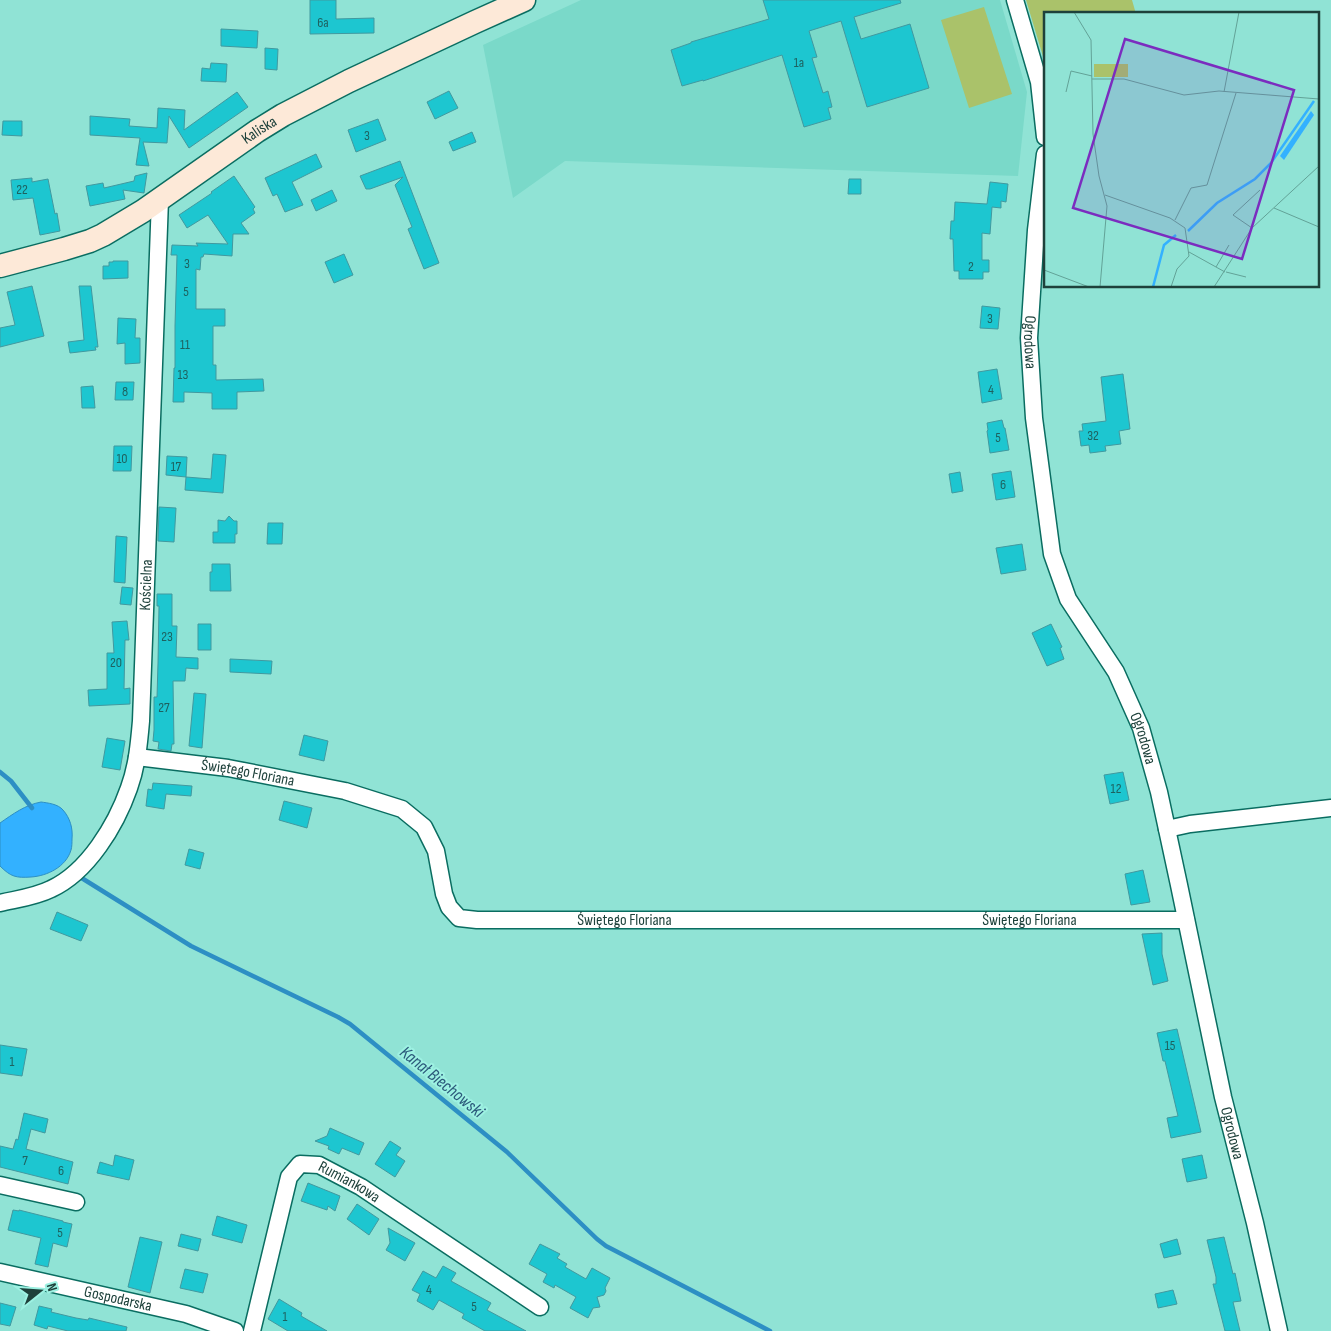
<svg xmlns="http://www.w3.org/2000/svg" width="1331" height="1331" viewBox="0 0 1331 1331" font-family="'Sofia Sans Condensed',sans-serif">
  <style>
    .built { fill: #7ad9c9 }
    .green { fill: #aac26a }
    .water { fill: #33b1ff; stroke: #2d8fc4 }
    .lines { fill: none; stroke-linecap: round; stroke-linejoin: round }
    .stream { stroke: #2d8fc4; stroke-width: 4.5 }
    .building { fill: #1dc6d0; stroke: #41999f }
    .minor-casing { stroke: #0a6d61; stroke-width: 19 }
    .secondary-casing { stroke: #0a6d61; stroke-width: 25 }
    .minor { stroke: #fff; stroke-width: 16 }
    .secondary { stroke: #fde9d8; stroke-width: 22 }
    .labels { text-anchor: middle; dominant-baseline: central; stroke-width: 4; stroke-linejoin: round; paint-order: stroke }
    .number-label { font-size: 14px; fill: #1e6260 }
    .street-label { font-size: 16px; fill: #1e413b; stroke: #9df1e2 }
    .water-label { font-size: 18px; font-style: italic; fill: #2b597a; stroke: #9df1e2 }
    .inset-river { fill: none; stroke: #33b1ff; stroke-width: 2.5 }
    .inset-road { fill: none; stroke: #62a297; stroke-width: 1 }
    .view { fill: #7b2cbf; fill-opacity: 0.15; stroke: #7b2cbf; stroke-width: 2.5 }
    .inset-edge { fill: none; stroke: #1e413b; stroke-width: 2.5 }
  </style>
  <rect width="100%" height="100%" fill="#90e3d5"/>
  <path class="built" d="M581,0H1000L1027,92L1018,176L565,161L513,198L483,45Z"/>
  <path class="green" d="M1026,0H1132L1136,14H1045V63Z
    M984,7L1012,94L969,108L941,20Z"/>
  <path class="water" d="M41,802C48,803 58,804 63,810C70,818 73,828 72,839C72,842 72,847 71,850C66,867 47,876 31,877C16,878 11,877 0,866V823C13,814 25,805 41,802Z"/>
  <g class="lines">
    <path class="stream" d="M0,772L11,781L32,808
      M80,877L191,946L338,1017L350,1024L507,1152L597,1239L606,1246L770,1331"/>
  </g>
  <path class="building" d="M310,0H336V19L374,18V33L310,34Z
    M763,0H900L901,3L854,17L861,39L910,24L929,88L867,107L841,21L809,31L817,57L812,58L823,93L828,91L832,107L828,108L831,119L804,127L782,55L703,81V80L682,86L671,50L691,43V42L769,19Z
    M221,29L258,31L257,48L221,46Z
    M265,48L278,49L277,70L265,69Z
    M211,63L227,64L226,82L201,81L202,68L210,69Z
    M449,91L458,108L435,119L427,102Z
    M237,92L248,107L189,148L169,116L167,143L143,142L149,166L136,165L140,138L90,135V116L130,119L129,126L157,128L158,108L185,110L184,130Z
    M378,119L386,140L356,152L348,130Z
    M3,121H22V136L2,135Z
    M472,132L476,142L453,151L449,142Z
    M316,154L322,167L292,182L303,205L285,212L277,194L273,196L265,178Z
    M400,161L439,263L424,269L408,229L412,227L395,185L403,177L370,189H366L360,176Z
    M147,173L144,193L123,190L125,199L90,206L86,186L103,183L104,188L134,181L135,176Z
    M234,176L255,207L253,209L255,213L241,223L249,234H233L232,256L204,254L203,257H201L200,270L196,269V309H225V326H213V365H216V380L263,379L264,391L237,392V409H212V393L184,392V402H173L174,368H175V326L177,255H171L172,245L198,246L196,243L228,244L208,215L187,228L179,215L212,193L211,192Z
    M32,178V182L48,179L55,214L57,213L60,231L40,235L33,198L13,200L11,180Z
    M849,179H861V194H848Z
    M990,182L1008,184L1006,202L1001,201V208L992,207L990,234L982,233V260H989V272H983V279H959V271H954L953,239H950L951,221H954L955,202L987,204Z
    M332,190L337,201L316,211L311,200Z
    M344,254L353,275L334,283L325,262Z
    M113,261H128V278L103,279V266H109V262H113Z
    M32,286L44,336L0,347V328L15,325L7,292Z
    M79,286H91L98,347H95L96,350L70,353L68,342L84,340Z
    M982,306L1000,308L998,329L980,328Z
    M118,318L136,319L135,338H140V363L125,364V343L117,344Z
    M997,369L1002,399L982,403L978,372Z
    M1123,374L1130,429L1119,431L1121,444L1105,446L1106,451L1090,453L1089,445L1081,446L1079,431H1083L1082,424L1106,421L1101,377Z
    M116,382H134L133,400H115Z
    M93,386L95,408H82L81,387Z
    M1002,420L1004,428H1005L1009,450L990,453L987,431L988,430L987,423Z
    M114,446H132L131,471H113Z
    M213,454L226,455L223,493L185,490L186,477L211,479Z
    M167,456L187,457L186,477L166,475Z
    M1011,471L1015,497L996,500L992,474Z
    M960,472L963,491L952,493L949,474Z
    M159,507L176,508L174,542L158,541Z
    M229,516L234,521H237V534H235V543H213V532H218V520L225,521Z
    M268,523H283L282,544H267Z
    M116,536L127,537L125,583L114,582Z
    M1022,544L1026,570L1001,574L996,548Z
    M212,564H230L231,591H210V572H212Z
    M122,587L133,588L131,605L120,604Z
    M157,594H172V626H177L176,657L198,658V669L186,668L185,681H173L174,744H172L171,751L158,749L159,742L153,741L154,730V697H157L158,663L159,606H157Z
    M127,621L129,640H125L124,689L130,688V704L89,706L88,690L107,689V653H114L112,622Z
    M198,624H211V650H198Z
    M1051,624L1062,647L1060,648L1064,659L1047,666L1032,633Z
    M230,659L272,661L271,674L230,672Z
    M194,693L206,694L202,748L189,746Z
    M304,735L328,741L324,761L299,755Z
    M107,738L125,741L120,770L102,767Z
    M1123,772L1129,800L1110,804L1104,775Z
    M153,783L192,786L191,796L166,794L164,809L146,806L148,789L152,790Z
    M284,801L312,808L307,828L279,820Z
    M189,849L204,853L200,869L185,865Z
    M1143,870L1150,902L1131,905L1125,874Z
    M57,912L88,925L81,941L50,929Z
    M1162,933V954L1168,981L1153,985L1142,934Z
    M1177,1029L1201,1132L1171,1138L1167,1118L1178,1116L1165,1061H1163L1157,1033Z
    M0,1045L27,1049L22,1076L0,1073Z
    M24,1113L48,1119L45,1133L31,1129L26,1149L73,1162L68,1184L0,1167V1146L13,1149L16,1139L18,1140Z
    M330,1128L364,1143L359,1155L342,1148L339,1154L328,1149L329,1146L315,1141L327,1136Z
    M390,1141L401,1148L396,1155L405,1161L395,1177L375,1164Z
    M115,1155L134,1160L129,1180L97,1173L100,1162L113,1166Z
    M1202,1155L1207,1178L1187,1182L1182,1159Z
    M308,1183L340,1196L335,1211L328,1206L327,1210L301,1201Z
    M357,1204L379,1219L369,1235L347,1219Z
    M13,1210L19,1211V1210L63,1221V1222L72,1224L67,1247L53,1243L48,1267L35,1264L41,1238L8,1230Z
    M217,1216L247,1225L242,1243L212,1235Z
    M388,1228L415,1243L405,1261L386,1250L390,1243Z
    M181,1234L201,1239L198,1251L178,1246Z
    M140,1237L162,1242L150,1293L128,1287Z
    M1224,1237L1233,1274L1235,1273L1241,1301L1233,1302L1240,1331H1225L1213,1284H1216V1277L1207,1240Z
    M1177,1239L1181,1254L1164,1258L1160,1244Z
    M540,1244L560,1254L557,1258L567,1264L565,1267L586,1279L592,1268L610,1278L605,1288L606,1291L604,1295L597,1297L600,1307L593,1308L588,1318L570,1308L576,1297L555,1285L554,1288L543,1282L547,1274L529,1264Z
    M443,1266L456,1273L451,1281L491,1303L487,1310L526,1331H485L462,1318L464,1314L439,1300L433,1310L417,1301L420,1294L412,1290L423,1271L436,1278Z
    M185,1269L208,1274L203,1293L180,1288Z
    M1173,1290L1177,1304L1158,1308L1155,1294Z
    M279,1299L302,1313L301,1316L327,1331H288L268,1319Z
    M0,1303L16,1307L10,1326L0,1324Z
    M39,1306L52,1309L51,1312L76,1318L88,1320L89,1318L127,1327L126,1331H68L48,1326L47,1329L34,1325Z"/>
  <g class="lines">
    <g class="minor-casing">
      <g id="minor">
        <path d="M1015,0L1039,82L1045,137"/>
        <path id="s1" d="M1045,154L1036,230L1029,338L1034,418L1052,554L1068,599L1116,672L1141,728L1159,792L1179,885L1223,1097L1255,1223L1279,1331"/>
        <path id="s2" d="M137,757L228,768L345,791L402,809L424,827L436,851L444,894L449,907L459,918L477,920H1186"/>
        <path d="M1167,829L1190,824L1331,808"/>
        <path id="s3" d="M0,903C17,899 35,897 51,889C88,872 116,825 129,788C137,766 139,744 141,721L160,199"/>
        <path d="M0,1185L76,1202"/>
        <path id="s4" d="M0,1272L186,1314L235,1331"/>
        <path id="s5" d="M252,1331L289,1177L300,1164L319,1165L361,1187L540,1307"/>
      </g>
    </g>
    <g class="secondary-casing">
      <g id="secondary">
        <path id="s6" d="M0,266L64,249L90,241L103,235L143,211L257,131L283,115L349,81L475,22L524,0"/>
      </g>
    </g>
    <use href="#minor" class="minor"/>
    <use href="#secondary" class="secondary"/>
  </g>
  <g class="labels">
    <g class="number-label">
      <text x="323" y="22">6a</text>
      <text x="799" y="62">1a</text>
      <text x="367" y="135">3</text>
      <text x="22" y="189">22</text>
      <text x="187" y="263">3</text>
      <text x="971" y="266">2</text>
      <text x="186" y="291">5</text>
      <text x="990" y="318">3</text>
      <text x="185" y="344">11</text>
      <text x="183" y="374">13</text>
      <text x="991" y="389">4</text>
      <text x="125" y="391">8</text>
      <text x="1093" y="435">32</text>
      <text x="998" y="437">5</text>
      <text x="122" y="458">10</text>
      <text x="176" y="466">17</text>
      <text x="1003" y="484">6</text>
      <text x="167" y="636">23</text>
      <text x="116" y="662">20</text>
      <text x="164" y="707">27</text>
      <text x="1116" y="788">12</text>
      <text x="1170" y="1045">15</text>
      <text x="12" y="1061">1</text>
      <text x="25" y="1160">7</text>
      <text x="61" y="1170">6</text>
      <text x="60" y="1232">5</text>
      <text x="429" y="1289">4</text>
      <text x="474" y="1306">5</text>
      <text x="285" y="1316">1</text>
    </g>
    <g class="street-label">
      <text stroke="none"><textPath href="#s6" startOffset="296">Kaliska</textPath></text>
      <text stroke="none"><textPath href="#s1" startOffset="189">Ogrodowa</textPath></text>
      <text stroke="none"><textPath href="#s3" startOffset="388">Kościelna</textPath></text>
      <text stroke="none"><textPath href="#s1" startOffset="609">Ogrodowa</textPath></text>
      <text stroke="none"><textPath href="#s2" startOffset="112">Świętego Floriana</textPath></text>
      <text stroke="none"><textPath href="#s2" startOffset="564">Świętego Floriana</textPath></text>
      <text stroke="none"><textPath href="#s2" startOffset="969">Świętego Floriana</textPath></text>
      <text stroke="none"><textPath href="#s1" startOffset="1014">Ogrodowa</textPath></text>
      <text stroke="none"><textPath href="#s5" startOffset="229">Rumiankowa</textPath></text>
      <text stroke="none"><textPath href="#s4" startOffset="121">Gospodarska</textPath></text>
    </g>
    <g class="water-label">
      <text transform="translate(442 1082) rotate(39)">Kanał Biechowski</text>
    </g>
  </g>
  <g transform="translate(1044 12)">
    <rect width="275" height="275" fill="#90e3d5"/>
    <path d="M50,52H84V65H50Z" fill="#aac26a"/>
    <path d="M267,99L270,103L240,148L236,144Z" fill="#33b1ff"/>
    <path class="inset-river" d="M144,219L173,191L211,167L227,151L270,89M109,275L120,233L132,223"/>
    <path class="inset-road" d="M30,0L47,28L49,122L55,164L63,194L56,275M48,67H80L140,83L175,79L275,87M22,80L27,59L48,64M180,80L195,0M61,183L126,206L141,216L145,244L133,257L127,275M230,196L275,215M131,208L147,176L163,173L192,81M208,216L189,203L216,178M145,240L181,260M172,255L185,233M0,258L45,275M182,260L202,265M170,275L208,216L275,154"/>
    <path class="view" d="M81,27L250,78L198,247L29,196Z"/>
    <rect width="275" height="275" class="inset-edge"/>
  </g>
  <g transform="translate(40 1291) rotate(73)" stroke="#9df1e2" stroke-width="4" paint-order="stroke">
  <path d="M0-4L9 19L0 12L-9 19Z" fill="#1e413b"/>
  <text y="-8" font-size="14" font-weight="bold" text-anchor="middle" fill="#1e413b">N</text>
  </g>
</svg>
